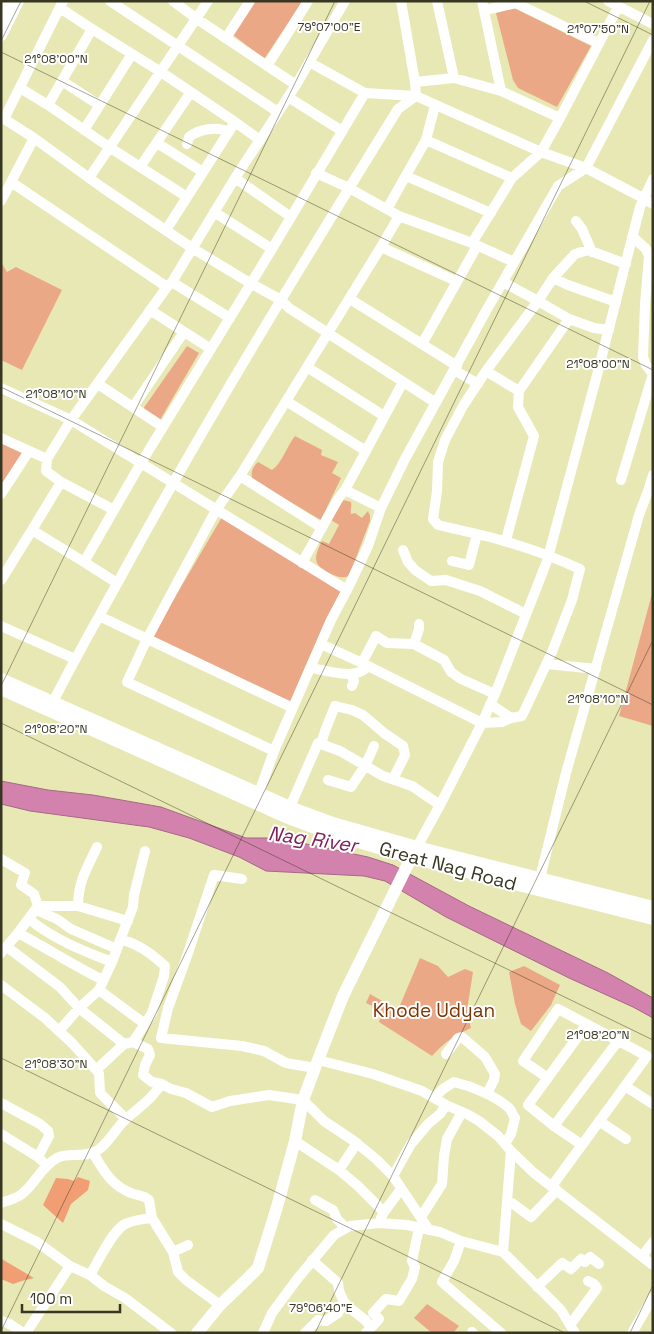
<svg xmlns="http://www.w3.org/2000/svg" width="654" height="1334" viewBox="0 0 654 1334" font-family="'Space Grotesk',sans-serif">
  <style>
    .green { fill: #eba887 }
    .forest { fill: #f19e74 }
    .water { fill: #d381ad; stroke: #a46a83 }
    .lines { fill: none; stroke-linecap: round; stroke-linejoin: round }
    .minor { stroke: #fff; stroke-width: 10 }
    .major { stroke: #fff; stroke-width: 12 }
    .ticks { fill: none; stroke: #373622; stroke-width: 1; stroke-opacity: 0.45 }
    .labels { text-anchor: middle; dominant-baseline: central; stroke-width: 4; stroke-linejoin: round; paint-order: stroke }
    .street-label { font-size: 19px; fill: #373622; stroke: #fff }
    .park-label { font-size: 19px; fill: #7f3603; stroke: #fff }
    .water-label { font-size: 20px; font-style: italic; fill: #81205c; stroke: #fff }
    .ticks-label { font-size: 12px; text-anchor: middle; fill: #373622; stroke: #fff; stroke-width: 4; stroke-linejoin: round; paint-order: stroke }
  </style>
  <rect width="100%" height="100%" fill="#e8e8b4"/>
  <path class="green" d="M255,1H303L264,59L232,34Z
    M514,8L591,46L557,107L518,88L513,80L496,13Z
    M1,262L7,272L16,267L62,290L22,370L1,360Z
    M187,346L199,353L160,420L143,409Z
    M295,436L322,450L321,455L338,462L332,473L341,478L321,520L253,480C250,474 252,467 258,462L272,470C282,463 287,446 295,436Z
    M1,441L24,452L1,488Z
    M343,500L351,502C352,506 350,510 351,514L355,513L362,518L368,511L370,516V521C367,528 351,573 348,576C341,581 320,570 317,563C314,556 319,547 322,541L329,544L339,525L331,520Z
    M222,517L341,590L320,634L292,706L151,638Z
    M653,590V726L619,716Z
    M420,958L438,966L448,977L465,969L473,972L467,1010L471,1028C454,1036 445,1042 432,1056L379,1022L383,1011L366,1003L370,994L398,1010Z
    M524,966L560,985L551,1005L531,1031L521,1024L515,1004L509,972Z
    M427,1304L459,1326L453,1333H432L414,1318Z"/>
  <path class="forest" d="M78,1177L90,1181L88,1190L71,1204L63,1223L43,1205L56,1178L68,1179L74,1181Z
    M1,1258L5,1261L34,1278L25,1280L13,1284L1,1279Z"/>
  <path class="water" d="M1,781L48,790L93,795L161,807L246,838H278L368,857L393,865L469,906L608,973L653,998V1018L633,1007L569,978L446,917L385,881L364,876L266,871L239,857L189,838L149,827L30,811L1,804Z"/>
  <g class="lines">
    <path class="minor" d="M110,1L278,112
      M173,1L197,19L296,85
      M482,1L501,91L560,118L618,7
      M608,1L653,24
      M60,8L92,29
      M485,10L516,3L598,43
      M226,38L250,1
      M309,62L365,93L416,96L541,152L586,168L643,198L653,204
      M267,66L308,1
      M454,78L501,91
      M62,81L99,105
      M415,82L454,78L437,1
      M20,88L48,105
      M288,97L342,131
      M1,117L34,138L103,188L192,248L250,283L281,300L289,308L436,403
      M4,119L63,1
      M235,122L260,140
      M84,130L132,54
      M34,138L11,182L167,287
      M426,140L435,105
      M157,143L203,172
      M187,144L189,137C199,129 217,126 229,132
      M140,167L191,92
      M316,173L349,188L399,216L472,243L514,262
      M406,176L491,213
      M89,178L208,1
      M235,178L291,217
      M1,201L11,182
      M387,209L426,140L512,178
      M214,212L272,249
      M576,221L582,229L592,252
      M166,230L235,122L161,72L92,29L48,105L109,147L187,197
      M633,237L646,249L649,256L645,304L643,357L646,365L653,374
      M472,243L512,178L541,152L560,118
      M381,247L456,281
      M172,282L230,318
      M503,282L538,301L553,278
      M350,299L457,366
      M616,302L568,285L553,278L575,254L588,250L626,264
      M150,310L211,349
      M422,344L477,246
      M307,367L384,416
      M454,370L478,384
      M486,371L519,391
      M98,384L163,427
      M1,388L71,420L347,590
      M286,401L366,451
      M133,407L184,332
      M1,438L47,459L71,420L167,287L172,282L235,178L296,85L345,1
      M653,475L648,491H653
      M240,476L322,528
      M621,480L653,374
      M61,482L114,510
      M345,490L381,508
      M1,494L29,451
      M32,530L61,482L46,471L47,459
      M477,534L438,525L433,519L437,491L438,462L445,440L463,406L486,371L538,301L569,319L594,328L609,330
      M506,540L534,436L518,407L519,391L569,319
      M403,550L408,562L415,570L431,581L446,580L480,591L526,614
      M452,561L469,565L477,534C512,542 547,554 580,569L572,600L552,652L522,716L511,718L490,704
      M84,562L117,583
      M302,563L338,499L345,490L403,382
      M1,580L32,530L84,562L141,463L272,249L365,93
      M99,616L293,708
      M1,626L75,659
      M321,644L362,663L482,723L502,722L511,718
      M414,644L419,629V624
      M362,663L376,636L387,643L414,644L444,660L451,672L461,679L495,694
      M547,664L596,669
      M310,668C328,670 354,681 367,667
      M351,675L354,681L352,686
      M50,708C73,661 99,617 124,571C210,414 304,261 398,109L416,96L415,82L401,1
      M321,744L325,731L335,706L352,710L363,715L384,733L403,746L405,755L393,779
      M274,751L127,682L147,639L216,510L240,476L307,367L381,247L399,216
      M328,780L351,787L365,766L374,746
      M259,793L274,751L331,620L347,590L368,546L381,508L405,459L486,311L558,186L586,168L653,40
      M290,807L318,743L340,751L383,776L412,786L440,805
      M417,847L440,805L482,723L495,694L547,561L597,375L640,207L653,179
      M1,859L25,873L21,885L34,894L38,906
      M540,878L566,773L639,515L648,491
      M242,879L214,875L187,956L168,1008L161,1038L242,1046L264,1051L286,1063L315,1068
      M78,906C78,882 87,868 97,847
      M36,910L57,919L71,929L117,949L120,940C137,942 153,955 165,966L164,976L152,1013L133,1042L124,1044L96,1070
      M29,919C53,939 83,951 112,962L117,949
      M18,933C47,948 74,966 103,980
      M120,940L133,907L134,895L145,851
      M7,947L60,987L79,1008L124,1044
      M1,953L18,933L38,906H78L128,921
      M1,985L45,1018L72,1043L99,1073L100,1093L126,1119
      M99,990L145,1024
      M59,1031L79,1008L99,990L112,962
      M133,1042L148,1049L150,1055L145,1065L143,1075L152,1082L162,1084
      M446,1054L458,1038L462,1037L485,1057L495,1074L494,1080L487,1094
      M318,1060L373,1074L422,1091L446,1105L467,1114L479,1121L498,1136L511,1151L534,1173L653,1265
      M548,1078L523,1061L558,1009L647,1056L552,1186
      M625,1086L653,1104
      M434,1098L443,1089L454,1082C471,1086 496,1096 509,1108C511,1110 513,1115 515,1118L511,1134L505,1144
      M1,1103L40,1124L48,1131L49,1136L38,1157
      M599,1121L626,1139
      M554,1126L618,1041
      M1,1134L38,1157L42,1161
      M295,1141L339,1170L358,1186L384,1212
      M582,1145L554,1126L528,1105L587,1024
      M93,1153C104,1171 111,1185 131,1193C138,1196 144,1195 149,1200L152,1218L173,1252L178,1272L186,1280L220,1305
      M339,1170L357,1143
      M393,1176L411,1144L428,1124L440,1114L446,1105
      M315,1200L333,1210L337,1219L346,1228
      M508,1202L512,1203L531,1217L557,1190
      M1,1203C8,1200 16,1199 22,1194C36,1183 40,1168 57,1158C67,1152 82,1158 94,1152C105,1148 115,1130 123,1122C131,1114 141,1107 149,1099C154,1094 158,1089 162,1084L171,1089L186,1093L212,1107L230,1101L269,1095L303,1100L324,1121L354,1141L376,1159L393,1176L429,1230
      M421,1217L442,1184L444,1156L447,1139L462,1112
      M381,1218L384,1212L401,1189
      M1,1224L37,1242L70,1266L90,1275L104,1286L125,1298L171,1333
      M461,1241L454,1261L442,1282L501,1333
      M173,1252L188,1245
      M503,1252L511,1151
      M642,1256L653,1242
      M90,1275C98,1262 112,1231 125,1224C133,1220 143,1219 152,1218
      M537,1287L562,1263L571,1269L581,1259L585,1262L590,1257L599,1264
      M344,1302L350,1308L365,1320L371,1327
      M1,1321L8,1323L23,1333
      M570,1325L597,1288L594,1284L588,1281
      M472,1332L473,1333
      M26,1333L70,1266
      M263,1333L272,1313L298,1278L334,1235L350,1226L379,1223L407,1225L440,1232L461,1241L503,1252L561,1310L575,1333
      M305,1333L318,1320L326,1321L338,1313L344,1302L339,1291L338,1283L312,1260
      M366,1333L379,1319L373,1313L386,1299L399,1301L412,1279L415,1267L412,1261L419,1228
      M632,1333L653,1297"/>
    <path class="major" d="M1,14L8,1
      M1,35L18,1
      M1,679L290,807L333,823L417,847L653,907
      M1,689L288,818L325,832L412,858L653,919
      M197,1333L220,1305L245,1281L258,1268L277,1207L295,1141L303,1100L318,1060L343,996L415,850"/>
  </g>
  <path class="ticks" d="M584,1L653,35M1,41L21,1M1,52L653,370M1,387L653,705M1,686L335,1M1,723L653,1040M1,1058L565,1333M1,1331L650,1M315,1333L653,640M630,1333L653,1285"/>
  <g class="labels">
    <g class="street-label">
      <text transform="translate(448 866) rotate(15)">Great Nag Road</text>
    </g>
    <g class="park-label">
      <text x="434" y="1010">Khode Udyan</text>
    </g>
    <g class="water-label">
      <text transform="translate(313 839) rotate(8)">Nag River</text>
    </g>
  </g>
  <g class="ticks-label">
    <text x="329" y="31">79°07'00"E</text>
    <text x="598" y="33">21°07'50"N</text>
    <text x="56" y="63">21°08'00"N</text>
    <text x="598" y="368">21°08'00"N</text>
    <text x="56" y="398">21°08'10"N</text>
    <text x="598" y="703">21°08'10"N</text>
    <text x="56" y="733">21°08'20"N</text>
    <text x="598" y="1039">21°08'20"N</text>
    <text x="56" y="1068">21°08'30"N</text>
    <text x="321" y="1312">79°06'40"E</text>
  </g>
  <rect width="654" height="1334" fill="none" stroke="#373622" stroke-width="5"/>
  <path d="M22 1304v8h98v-8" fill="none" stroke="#373622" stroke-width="2.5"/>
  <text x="30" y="1304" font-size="15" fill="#373622" stroke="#ffffff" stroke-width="4" paint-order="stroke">100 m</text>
</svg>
